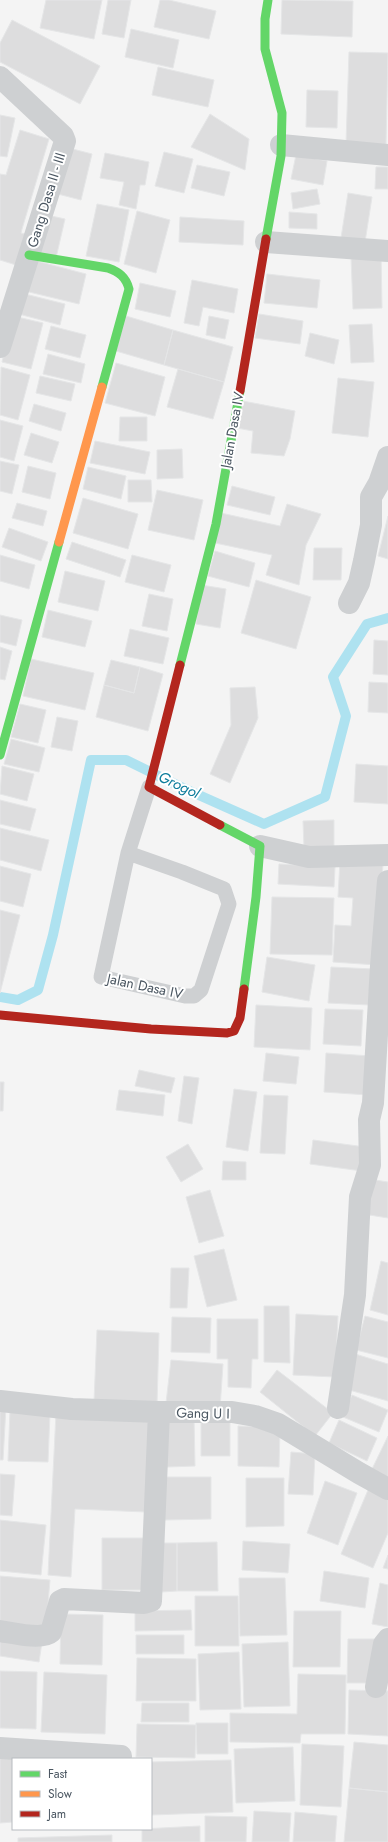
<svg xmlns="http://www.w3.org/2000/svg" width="388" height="1842" viewBox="0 0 388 1842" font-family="Jost,sans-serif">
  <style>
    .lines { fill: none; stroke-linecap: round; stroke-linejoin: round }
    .stream { stroke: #aee2f0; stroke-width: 10 }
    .building { fill: #ddddde; stroke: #e5e6e7 }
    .lane { stroke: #ced0d2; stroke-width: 15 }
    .street { stroke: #ced0d2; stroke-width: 22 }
    .fast { stroke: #63d668; stroke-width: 9 }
    .slow { stroke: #ff974d; stroke-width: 9 }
    .jam { stroke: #b3261e; stroke-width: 9 }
    .labels { text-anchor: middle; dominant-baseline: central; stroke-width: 4; stroke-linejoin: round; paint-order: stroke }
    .street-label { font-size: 14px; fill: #4a5661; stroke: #fff }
    .water-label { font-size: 15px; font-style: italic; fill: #0c7c9b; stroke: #fff }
  </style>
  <rect width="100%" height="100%" fill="#f4f4f4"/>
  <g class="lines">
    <path class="stream" d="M0,997L18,1000L38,990L53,935L91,760H126L183,788L264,824L325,797L346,716L333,677L367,624L388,618"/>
  </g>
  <path class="building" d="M46,0H102L94,39L40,28Z
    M108,0H131L124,38L102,34Z
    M160,0H169L216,11L209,39L154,27Z
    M282,0L353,1L352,37L281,34Z
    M12,20L100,66L80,104L0,62V43Z
    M131,29L179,40L173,68L125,57Z
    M349,52L388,53L386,145L346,144Z
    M158,67L214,80L208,107L152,95Z
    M307,90L338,91L337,128L306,127Z
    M210,114L249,139L245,170L191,147Z
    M0,115L15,118L7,157L0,156Z
    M20,130L49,139L22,229L21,233L25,234L16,265L0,260V174L6,175Z
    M65,147L92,154L81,200L54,193Z
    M164,152L193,159L184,193L155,186Z
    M105,153L149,162L145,185H140L136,209L119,205L124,182L100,178Z
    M296,155L327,161L323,185L291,179Z
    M197,165L230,172L224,196L191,188Z
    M376,167H388V189H375Z
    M317,189L320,204L293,209L291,193Z
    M348,193L372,197L365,242L341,238Z
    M97,204L129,210L119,262L86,256Z
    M137,211L170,220L156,273L124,264Z
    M289,212L317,214V229L289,228Z
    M47,215L65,219L56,258L37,253Z
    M180,217L244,221L243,245L179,242Z
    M381,255L382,308L353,309L351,256Z
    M33,260L86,274L79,304L25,291Z
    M267,274L320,280L317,308L264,303Z
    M192,280L238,289L234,313L203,307L199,326L184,323Z
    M140,283L176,291L170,317L135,309Z
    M21,293L65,304L60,325L15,313Z
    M259,314L303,321L300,344L255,338Z
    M13,316L43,323L31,369L2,362Z
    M126,316L173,330L164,365L116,351Z
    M209,316L229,320L225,339L206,335Z
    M372,324L374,362L351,363L349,325Z
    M51,326L86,335L80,358L45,349Z
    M173,330L233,347L224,382L164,365Z
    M310,333L339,340L334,364L305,356Z
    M48,354L85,364L81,383L43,374Z
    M116,363L165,377L155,416L105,403Z
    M1,367L30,375L18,420L0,415Z
    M178,369L224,382L213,419L167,407Z
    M40,376L75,384L71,401L36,393Z
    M338,378L374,382L368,437L332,433Z
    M243,401L295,411L290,439L284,456L251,453L253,431L237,428Z
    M34,404L66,413L61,431L29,421Z
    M120,417H147V441H119Z
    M0,420L23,426L14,461L0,457Z
    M31,433L59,442L52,463L24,455Z
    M95,441L150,452L145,474L90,463Z
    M182,449L183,478L157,479V450Z
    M0,461L19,465L12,494L0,491Z
    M28,466L56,473L50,499L22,492Z
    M88,467L126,476L121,499L83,489Z
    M128,480H151L152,502H128Z
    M232,486L275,497L270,515L227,505Z
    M157,490L203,500L194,540L148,530Z
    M83,498L138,514L128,549L73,533Z
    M17,503L47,511L43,526L12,518Z
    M287,504L321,514L306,545L299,585L266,575L272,555L215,543L221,513L280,526Z
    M388,516V559L378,556Z
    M9,528L48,542L41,561L2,547Z
    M72,542L126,560L120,577L66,559Z
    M314,548H342L341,580H313Z
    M215,551L255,563L249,587L208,576Z
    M0,555L35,565L29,589L0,581Z
    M132,555L171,565L164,592L125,582Z
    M65,571L105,581L98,611L58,602Z
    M256,580L311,597L296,649L241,633Z
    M201,585L226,589L220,628L196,624Z
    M149,594L173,599L167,631L142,626Z
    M48,610L92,621L85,647L42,637Z
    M0,615L22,620L16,646L0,642Z
    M130,629L169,638L163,664L124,656Z
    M374,640L388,641V675L373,674Z
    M0,647L12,651L5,680L0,679Z
    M31,659L94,673L85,710L23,696Z
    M111,660L140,667L134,693L104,685Z
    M140,667L163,674L148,731L96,717L104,685L134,693Z
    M369,682L388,683V713L368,712Z
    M255,687L258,718L230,783L210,774L231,725L230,688Z
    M20,704L46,710L38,743L11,737Z
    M57,717L78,721L72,751L51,747Z
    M11,739L45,748L39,772L4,764Z
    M356,764L388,766V804L354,802Z
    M2,766L34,774L27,801L0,794Z
    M0,800L36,809L30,831L0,824Z
    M334,820V846L304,847L303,821Z
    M0,828L49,840L41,871L0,860Z
    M340,861L383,863L377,965L333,962L335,925L351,926L353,898L338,897Z
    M279,864L335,867L334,887L278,884Z
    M0,866L31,874L23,907L0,901Z
    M272,897L334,898L332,955L270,954Z
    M0,910L20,915L0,993Z
    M267,957L315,965L309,1001L262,992Z
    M331,967L373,969L370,1005L328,1003Z
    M256,1005L312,1008L310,1050L254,1047Z
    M325,1009L363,1010L361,1046L323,1044Z
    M266,1053L299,1057L296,1084L263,1081Z
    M326,1053L370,1056L368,1095L324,1092Z
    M139,1070L175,1078L171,1093L135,1086Z
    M184,1076L199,1078L192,1124L178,1121Z
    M0,1082H4L3,1111H0Z
    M234,1089L257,1092L248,1151L226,1147Z
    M119,1090L165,1095L163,1116L116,1110Z
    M264,1095L288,1096L285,1154L260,1153Z
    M313,1140L365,1147L362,1171L310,1164Z
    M188,1144L203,1169L181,1182L166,1157Z
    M223,1161L246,1162V1180H222Z
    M369,1179L388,1182V1218L363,1214Z
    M210,1190L224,1236L199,1243L186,1197Z
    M224,1249L237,1300L207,1307L194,1256Z
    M381,1261L388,1263V1315L370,1310Z
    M171,1268H189L187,1308H170Z
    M264,1306H289L290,1363L264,1362Z
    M296,1314L338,1316L335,1377L293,1375Z
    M365,1316L388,1322V1358L356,1350Z
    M172,1317L211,1318L210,1353L171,1352Z
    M217,1319H258V1359H252L251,1388L228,1387V1359H217Z
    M97,1330L159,1333L157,1404L94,1402Z
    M352,1353L388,1364V1401L342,1388Z
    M171,1360L223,1364L220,1408L166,1403Z
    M277,1370L333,1413L315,1436L260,1392Z
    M352,1395L388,1410L379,1432L343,1417Z
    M0,1406H6L3,1460H0Z
    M10,1411L50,1413L48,1462L8,1461Z
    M56,1413L151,1417L146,1512L75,1509L71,1577L48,1575Z
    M194,1418L195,1466L167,1467L165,1419Z
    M201,1418H230V1456H201Z
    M339,1420L377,1438L367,1461L329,1443Z
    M238,1426L280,1427L279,1467L238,1466Z
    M388,1436V1480L371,1471Z
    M291,1452L315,1454L313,1495L288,1494Z
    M0,1474L15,1475L12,1516L0,1515Z
    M164,1477H211V1519L164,1520Z
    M246,1478H284V1526L246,1527Z
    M325,1481L357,1493L338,1545L307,1533Z
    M368,1490L388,1498V1533L373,1568L341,1554Z
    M0,1520L46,1525L41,1575L0,1571Z
    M102,1538H149V1590H102Z
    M243,1541L290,1544L288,1573L242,1570Z
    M217,1542L218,1591H177V1543Z
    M160,1543H177V1591L161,1592Z
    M388,1555V1569L383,1568Z
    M324,1571L369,1578L365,1608L320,1601Z
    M0,1576L50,1580L46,1627L0,1624Z
    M239,1578H285L287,1635L240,1636Z
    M380,1583L388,1585V1627L372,1624Z
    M195,1596H238L239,1646H195Z
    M191,1610L192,1630L135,1631V1611Z
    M294,1611H341L340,1667H293Z
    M61,1614L103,1615L102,1665L60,1664Z
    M0,1635L42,1642L39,1662L0,1656Z
    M136,1635H184V1654H136Z
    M348,1639H376L375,1683H347Z
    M288,1642L290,1706L244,1707L242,1644Z
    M239,1652L241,1709L200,1710L198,1654Z
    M137,1658L196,1659V1701H136Z
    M0,1671L37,1672L36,1729L0,1728Z
    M44,1672L107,1675L105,1734L41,1732Z
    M298,1674L346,1675L345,1734H301L300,1743L230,1742V1713L297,1714Z
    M349,1690L388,1691V1736L348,1734Z
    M142,1703H189V1722H141Z
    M196,1723H228V1754H197Z
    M137,1724L196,1725L195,1758L136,1757Z
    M354,1742L388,1745V1792L349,1788Z
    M302,1744L344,1746L341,1807L300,1805Z
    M293,1747L295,1801L236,1803L234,1749Z
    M0,1754L13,1759V1822L0,1823Z
    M231,1760L233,1812L151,1815V1762Z
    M349,1788L388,1792V1842H344Z
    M254,1811L291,1813L289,1842H252Z
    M295,1812L337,1816L335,1842H293Z
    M205,1816L247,1817L246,1842H205Z
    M200,1826V1842H142V1829Z
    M112,1835V1842H18V1838Z"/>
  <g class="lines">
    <path class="lane" d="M128,853L182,872L224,889L229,904L201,990L194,996H185L101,977L128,853L149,787"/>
    <path class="street" d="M0,77L63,136L65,141L0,347
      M281,145L388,155
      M266,242L388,251
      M349,603L359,583L364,561L371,525V497L379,483L388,457
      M260,846L309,857L388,855
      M0,1401L72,1409L159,1412H232L255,1416L278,1424L359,1473L388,1489
      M338,1408L355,1295L360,1197L370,1165L369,1120L373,1103L381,966L388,881
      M0,1631C13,1633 42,1640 51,1632L60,1601L64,1599L144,1603L151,1601L159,1412
      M376,1687L384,1644L388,1639
      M0,1748L121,1756"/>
    <path class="fast" d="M266,239L281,156L282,113L265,49V19L268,0
      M29,255L108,268C119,272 126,277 129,289L102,387
      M180,665L216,524L240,391
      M0,755L59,542
      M220,825L260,846L256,897L244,989"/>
    <path class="slow" d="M59,542L102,387"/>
    <path class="jam" d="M240,391L266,239
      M180,665L149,787L220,825
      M0,1015L151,1029L227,1033L234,1031L240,1018L244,989"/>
  </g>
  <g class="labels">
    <g class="street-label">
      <text transform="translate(46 200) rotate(-73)">Gang Dasa II - III</text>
      <text transform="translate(232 430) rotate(-80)">Jalan Dasa IV</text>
      <text transform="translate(145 986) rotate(12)">Jalan Dasa IV</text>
      <text transform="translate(203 1413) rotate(1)">Gang U I</text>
    </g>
    <g class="water-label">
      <text transform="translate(179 785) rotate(25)">Grogol</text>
    </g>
  </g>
  <rect x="12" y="1758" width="140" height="72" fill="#ffffff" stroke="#b7bbc0"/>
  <rect x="20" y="1771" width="20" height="6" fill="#63d668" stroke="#b7bbc0"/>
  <text x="48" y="1778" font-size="12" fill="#4a5661">Fast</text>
  <rect x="20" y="1791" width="20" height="6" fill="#ff974d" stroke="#b7bbc0"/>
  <text x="48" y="1798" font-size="12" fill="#4a5661">Slow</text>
  <rect x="20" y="1811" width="20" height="6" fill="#b3261e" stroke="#b7bbc0"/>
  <text x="48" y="1818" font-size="12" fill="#4a5661">Jam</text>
</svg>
